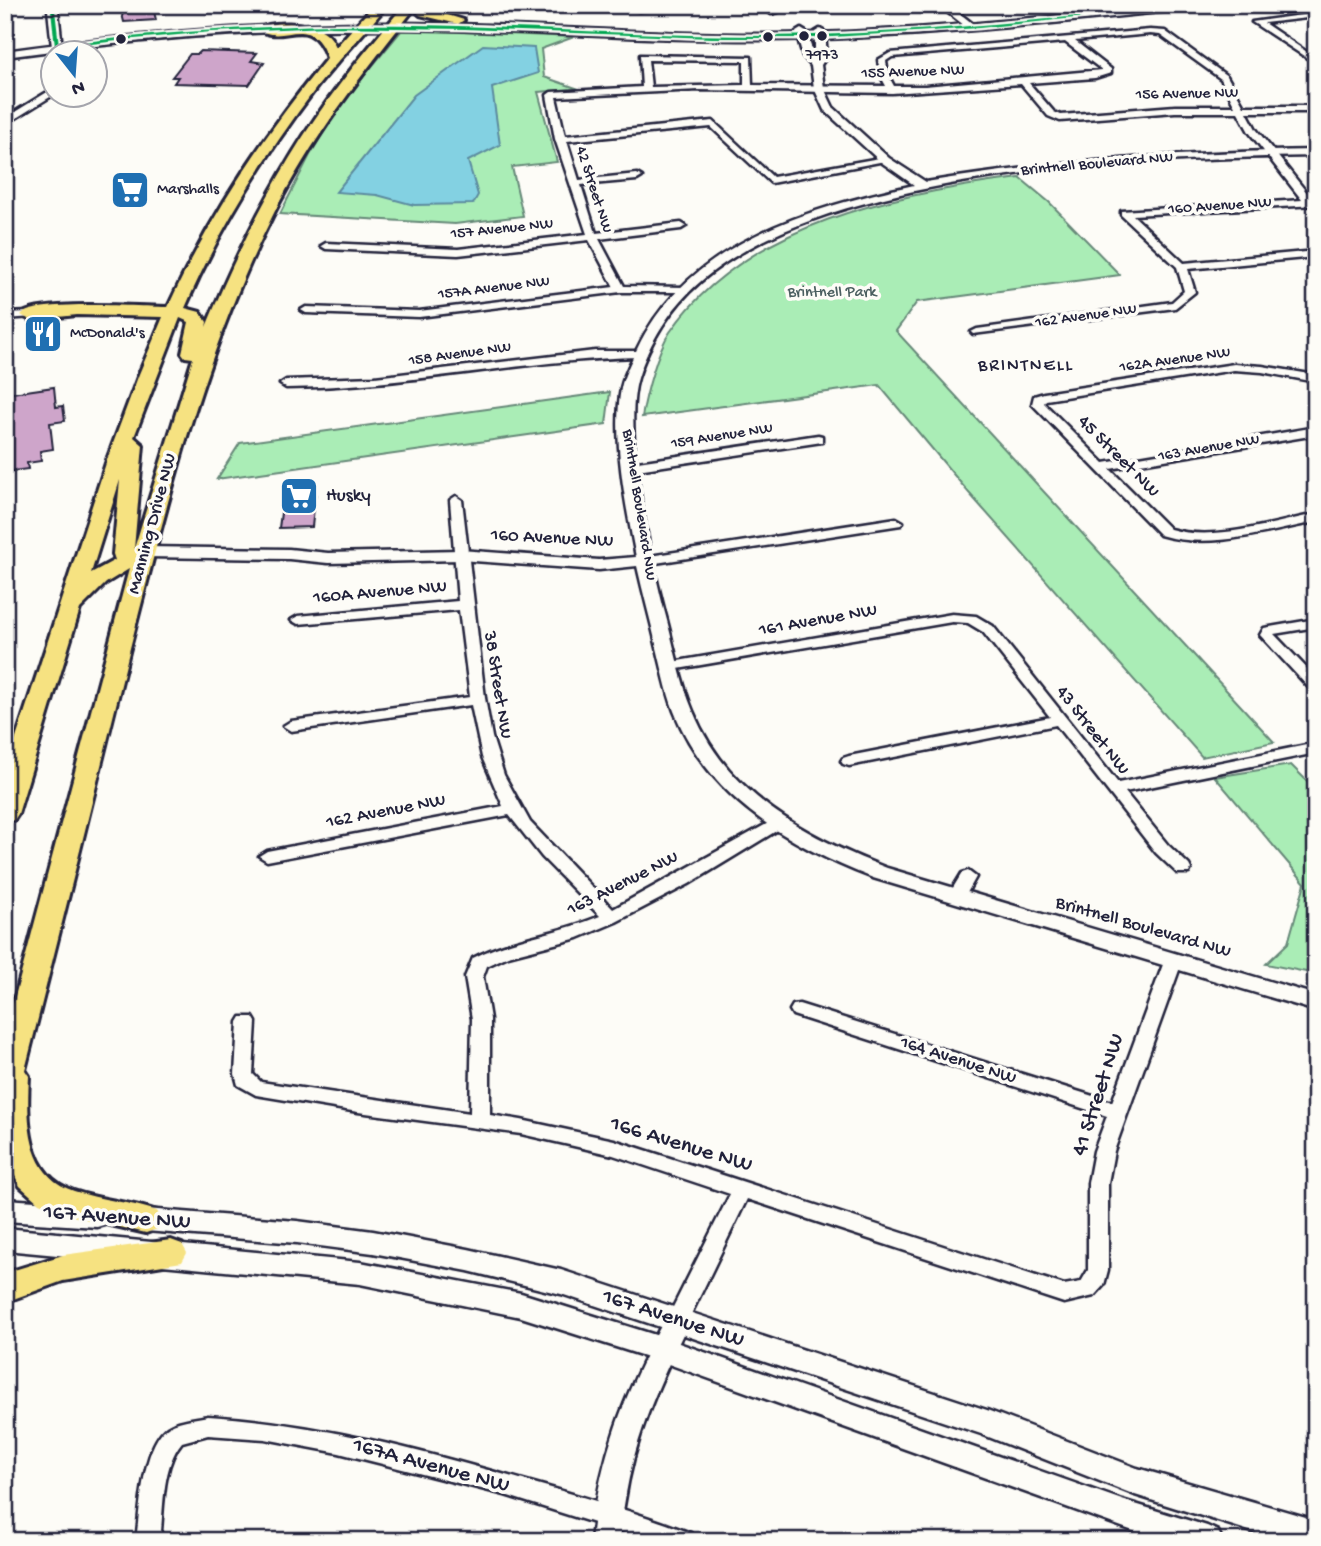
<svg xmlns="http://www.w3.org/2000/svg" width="1321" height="1546" viewBox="0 0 1321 1546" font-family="'Gochi Hand',sans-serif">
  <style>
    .green { fill: #aaedb6; stroke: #668878; stroke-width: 2 }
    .water { fill: #83d1e2; stroke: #5c8b9f; stroke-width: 2 }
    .building { fill: #cea5ca; stroke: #22223b; stroke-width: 2 }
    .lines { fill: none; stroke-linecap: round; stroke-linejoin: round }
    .minor-casing { stroke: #22223b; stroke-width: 5 }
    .tertiary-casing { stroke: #22223b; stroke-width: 5 }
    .secondary-casing { stroke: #22223b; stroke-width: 5 }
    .primary-casing { stroke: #22223b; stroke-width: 6 }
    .minor { fill: #fdfcf7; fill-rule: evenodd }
    .tertiary { fill: #fdfcf7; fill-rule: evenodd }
    .secondary { fill: #fdfcf7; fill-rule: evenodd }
    .primary { fill: #f6e281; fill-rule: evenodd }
    .bus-1-casing { stroke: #fdfcf7; stroke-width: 5 }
    .bus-1 { fill: #00a651; fill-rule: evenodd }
    .bus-dot { fill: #22223b; stroke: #fdfcf7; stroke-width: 2.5 }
    .labels { text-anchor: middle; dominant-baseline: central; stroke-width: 7; stroke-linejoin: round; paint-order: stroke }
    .far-bus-label { font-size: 16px; fill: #22223b; stroke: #fdfcf7 }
    .far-street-label { font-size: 16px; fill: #22223b; stroke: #fdfcf7 }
    .far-poi-label { font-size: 16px; fill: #22223b; stroke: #fdfcf7; text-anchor: start }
    .far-park-label { font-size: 16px; fill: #4b5f60; stroke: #fdfcf7 }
    .far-neighbourhood-label { font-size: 18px; letter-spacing: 2px; fill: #22223b; stroke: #fdfcf7 }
    .street-label { font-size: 19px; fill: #22223b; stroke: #fdfcf7 }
    .poi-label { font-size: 19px; fill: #22223b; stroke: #fdfcf7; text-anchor: start }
    .near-street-label { font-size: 23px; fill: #22223b; stroke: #fdfcf7 }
  </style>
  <rect width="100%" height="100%" fill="#fdfcf7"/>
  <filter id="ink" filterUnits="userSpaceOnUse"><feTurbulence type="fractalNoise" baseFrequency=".0143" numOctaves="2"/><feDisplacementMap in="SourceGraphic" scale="14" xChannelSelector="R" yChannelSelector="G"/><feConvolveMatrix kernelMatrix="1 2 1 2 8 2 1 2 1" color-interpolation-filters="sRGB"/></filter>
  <g filter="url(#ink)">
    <path class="green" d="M414,30L574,37L541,49L544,77L579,89L538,92L557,162L512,167L523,216L455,224L280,214L310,155L340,105L401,31Z
      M1020,178L1049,202L1120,275L917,302L896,331L1274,742L1202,757L969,493L879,385L642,417C646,394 657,351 670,332C746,223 897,193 1020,178Z
      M610,392L606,424L217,479L240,443Z
      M1291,765L1316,790V974L1266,964L1288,943L1305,883L1215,777Z"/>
    <path class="water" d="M483,45L534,48L538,73L492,88L500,145L468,161L478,195L473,204L414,205L377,195L336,192L414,95Z"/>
    <path class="building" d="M153,7L156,20L124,22L121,10Z
      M200,51L257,53L251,61L264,63L249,85L174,83L178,77H172L190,54H197Z
      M54,387L56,407L63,406L65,421L50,423L53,449L40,451L41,461L27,463L28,469L5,472V394Z
      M316,489L312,527L279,528L284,490Z"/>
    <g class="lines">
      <g class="minor-casing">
        <path id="minor" d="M623,5H686L639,11Z
          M761,5H770L778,12L771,14Z
          M866,5H875L878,9L871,11Z
          M1316,13V17L1264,23L1316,58V64L1252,22Z
          M1150,30L1165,31L1227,76L1244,106H1316V112H1247L1256,129L1312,199H1316V205L1133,215L1184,263L1316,251V257L1188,269L1195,292L1175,308L973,334L971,332L977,329L1172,302L1184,291L1177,267L1121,215V211L1302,200L1249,132L1238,112H1175L1060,121L1048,116L1021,84L892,93L699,90L556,97L565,136L713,121L773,177L885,157L890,160L771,183L711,127L567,141L579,180L637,174L642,177L637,180L581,185L596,233L681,223L686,226L681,229L599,239L624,286L685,287L690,290L689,292H621L419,317L306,313L301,310L306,307L419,311L614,287L589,240L458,255L326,249L321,246L326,243L458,249L587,234L555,139L547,95L551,92L642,87L640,55L751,57L752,85L886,86L880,75L878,60L890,53ZM1150,34L1160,35L1221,79L1235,106H1175L1061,115L1054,112L1029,83L1095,78L1111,73V69L1075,41ZM1065,42L1102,70L925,86H894L888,75L886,61L892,57ZM648,60L744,61V85L651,87Z
          M49,91H52V94H55L5,125V118Z
          M30,312L34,313V317L5,319V313Z
          M595,351H639L645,354L639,357C520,360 405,387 286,388L280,384L286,380L375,377Z
          M1234,364L1262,366L1316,375V382L1262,372L1234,370L1046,400L1044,403L1104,463L1316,427V435L1110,469L1170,529C1215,542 1271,523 1316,514V522C1265,532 1211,550 1160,535L1032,404L1034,396L1044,393Z
          M818,435L822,436V442L631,471L625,467L631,463Z
          M456,496L462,500L485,698L492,737L504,775L530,822L613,909L772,821L778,820L786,825L689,884L616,922L578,938L508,956L487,966L483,977L490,1019V1115L521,1120L614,1140L1064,1285L1081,1282L1088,1270V1183L1094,1151L1107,1116L793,1015L790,1010L793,1005L799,1004L1112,1102L1165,959L1168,955H1180L1183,959L1114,1151L1108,1183V1270L1104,1285L1094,1296L1064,1303L747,1199L681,1335L673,1338L665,1335L662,1329L730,1194L613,1155L521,1134L358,1112L256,1095L238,1085L235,1074L238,1022L241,1017H253L256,1022L253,1074L261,1082L470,1113L472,1019L465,977L473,958C512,937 559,934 600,916L542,857L509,815L267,861L259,856L267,851L503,806L482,757L471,705L291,731L283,726L291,721L470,697L459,610L298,624L291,620L298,616L458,601L450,500Z
          M896,518L903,522L901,525L643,565L636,561L643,557Z
          M952,614L976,616L993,626L1118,783L1316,743V753L1125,792L1168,845L1189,865L1191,869L1189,873H1177L1156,853L1056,725L849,766L843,764L841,761L843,758L849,756L1050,717L983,632L968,623L952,622L672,670L665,666L672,662Z
          M1316,619V627L1274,634L1316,678V691L1311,690L1260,635L1264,628Z
          M968,871L976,877L963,900L957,902L951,900L948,896L962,873Z
          M208,1416C318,1423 424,1451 530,1482C584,1497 639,1513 691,1533L695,1541H651L505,1495L339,1453L265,1439L208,1435L182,1442C161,1467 164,1510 160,1541H136C140,1511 142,1450 165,1429C175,1420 195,1419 208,1416Z"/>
      </g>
      <g class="tertiary-casing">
        <path id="tertiary" d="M51,5H61L58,10L62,47L57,50L52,47L48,10Z
          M938,5H949L977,27L969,29Z
          M801,29L806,32L815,58V32L820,29L825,32L827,56L821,65L824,88L833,107L889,158L926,182C1055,161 1185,152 1316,150V156C1146,159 832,167 700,282C671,307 649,342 638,378C622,429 651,560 665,613C674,645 680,680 693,711C726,794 808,838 887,868L1316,995V1011L873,878C790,846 708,798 674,711C666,690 662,667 656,644C650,618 643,593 637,566L599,570L460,560L328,563L289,559L146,557L138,552L146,547L289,549L328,553L460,550L599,560L636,557C626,507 612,438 621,388C624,374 631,362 637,349C687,243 809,208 914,185L881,162L824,110L814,88L811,66L803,56L796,32Z
          M672,1319L681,1322L685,1330C649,1404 627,1457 620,1541H591C599,1458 624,1395 663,1322Z"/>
      </g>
      <g class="secondary-casing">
        <path id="secondary" d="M1165,5H1204L1199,8C1055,23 912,39 767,40C643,41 519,30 395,29C264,29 135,39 5,57V51C135,33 265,22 395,23C520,23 644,35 769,34C902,33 1033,18 1165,5Z
          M5,1199L97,1205L107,1208L111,1216L107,1224L97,1227L5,1221Z
          M133,1208L297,1221L373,1231L468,1249L561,1270L987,1410L1137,1468L1316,1520V1541L1272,1538L1135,1495L981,1434L561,1294L468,1271L373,1253L297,1243L133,1230L123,1227L119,1219L123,1211Z
          M5,1228L360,1262L521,1293L662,1337L1122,1500L1207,1526L1218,1531L1223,1541H1161L660,1361L521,1317L360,1284L5,1250Z"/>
      </g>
      <g class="primary-casing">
        <path id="primary" d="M374,5H387C365,33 339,59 317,87C265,155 219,229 185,308L200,312L207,322L206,327C241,242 284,157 340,84C360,57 383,31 404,5H424L428,9L464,20L458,24L420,15L414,9C361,75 310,141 272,217C203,354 167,504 129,652C95,791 60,931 25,1070L29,1076C27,1118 25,1175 74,1191C101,1200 130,1202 157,1211L162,1220L157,1229L146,1233L76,1217L39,1203L20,1186L5,1156V1034L129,569L106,583L80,609L18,814L14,820L5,822V772L108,457L139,374L163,317L77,315L30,320L21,315C36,299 143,307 168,307C209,218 264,134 327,58C310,10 283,47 259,29C271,20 307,23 321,30C328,33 333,40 336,47ZM180,318L189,322L182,353L185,357L193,358L134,549L143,445L134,437ZM120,480L113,554L115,560L91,573Z
          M171,1240L182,1244L187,1253L182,1262L63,1281L5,1302V1274L11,1271L63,1255Z"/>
      </g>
      <use href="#minor" class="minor"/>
      <use href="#tertiary" class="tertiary"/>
      <use href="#secondary" class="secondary"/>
      <use href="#primary" class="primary"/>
      <g class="bus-1-casing">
        <path id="bus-1" d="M54,5H58L55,10L59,45C177,30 295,23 414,25C531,27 648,36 764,36C904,35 1043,20 1181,5H1198L979,28L816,38H712L465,29L327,27L211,32L134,39L57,48L55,47L51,10Z"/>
      </g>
      <use href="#bus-1" class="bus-1"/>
    </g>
  </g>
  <defs>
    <g id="supermarket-square" transform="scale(2.0125)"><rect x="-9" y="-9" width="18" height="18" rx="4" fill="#1f6fb2" stroke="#fdfcf7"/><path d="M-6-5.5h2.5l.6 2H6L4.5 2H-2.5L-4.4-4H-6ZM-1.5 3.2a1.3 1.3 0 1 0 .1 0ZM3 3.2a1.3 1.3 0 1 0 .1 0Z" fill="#fff"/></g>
    <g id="restaurant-square" transform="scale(2.0125)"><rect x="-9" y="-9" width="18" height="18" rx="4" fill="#1f6fb2" stroke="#fdfcf7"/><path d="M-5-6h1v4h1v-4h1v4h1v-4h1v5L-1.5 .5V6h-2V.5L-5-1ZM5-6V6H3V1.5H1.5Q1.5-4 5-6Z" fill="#fff"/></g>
  </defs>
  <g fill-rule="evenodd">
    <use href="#supermarket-square" x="130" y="190"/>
    <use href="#restaurant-square" x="43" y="334"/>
    <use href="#supermarket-square" x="299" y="496"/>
  </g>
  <g class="bus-dot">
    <circle cx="804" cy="36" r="6"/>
    <circle cx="822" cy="36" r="6"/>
    <circle cx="768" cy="37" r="6"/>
    <circle cx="121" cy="39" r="6"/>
  </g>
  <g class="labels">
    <g class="far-bus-label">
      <text x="822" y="56">7973</text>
    </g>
    <g class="far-street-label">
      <text transform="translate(913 73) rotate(-2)">155 Avenue NW</text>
      <text transform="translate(1187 95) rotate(-1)">156 Avenue NW</text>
      <text transform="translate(1097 165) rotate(-5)">Brintnell Boulevard NW</text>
      <text transform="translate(593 190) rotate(72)">42 Street NW</text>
      <text transform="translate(1220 207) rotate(-4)">160 Avenue NW</text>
      <text transform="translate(502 230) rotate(-6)">157 Avenue NW</text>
      <text transform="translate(494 289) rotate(-7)">157A Avenue NW</text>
      <text transform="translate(1086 317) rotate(-8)">162 Avenue NW</text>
      <text transform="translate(460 355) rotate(-8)">158 Avenue NW</text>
      <text transform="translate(1175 361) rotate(-8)">162A Avenue NW</text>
      <text transform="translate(722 437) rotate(-9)">159 Avenue NW</text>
      <text transform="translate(1209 449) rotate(-10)">163 Avenue NW</text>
      <text transform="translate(638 505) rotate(81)">Brintnell Boulevard NW</text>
    </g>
    <g class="far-poi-label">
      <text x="157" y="190">Marshalls</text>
      <text x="70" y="334">McDonald's</text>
    </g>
    <g class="far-park-label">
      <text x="832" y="293">Brintnell Park</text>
    </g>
    <g class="far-neighbourhood-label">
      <text x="1026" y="366">BRINTNELL</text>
    </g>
    <g class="street-label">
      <text transform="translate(1118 457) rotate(45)">45 Street NW</text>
      <text transform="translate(153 524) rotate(-75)">Manning Drive NW</text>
      <text transform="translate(552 539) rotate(3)">160 Avenue NW</text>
      <text transform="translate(380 593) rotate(-5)">160A Avenue NW</text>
      <text transform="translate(818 621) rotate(-10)">161 Avenue NW</text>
      <text transform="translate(497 685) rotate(81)">38 Street NW</text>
      <text transform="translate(1092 731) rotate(52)">43 Street NW</text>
      <text transform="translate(386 812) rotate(-11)">162 Avenue NW</text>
      <text transform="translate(623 884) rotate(-27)">163 Avenue NW</text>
      <text transform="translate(1143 928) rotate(16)">Brintnell Boulevard NW</text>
      <text transform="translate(958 1061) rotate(18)">164 Avenue NW</text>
    </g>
    <g class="poi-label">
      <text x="326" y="496">Husky</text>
    </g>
    <g class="near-street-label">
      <text transform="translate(1099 1095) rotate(-72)">41 Street NW</text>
      <text transform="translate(681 1145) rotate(17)">166 Avenue NW</text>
      <text transform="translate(117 1218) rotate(4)">167 Avenue NW</text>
      <text transform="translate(673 1319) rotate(18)">167 Avenue NW</text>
      <text transform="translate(431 1466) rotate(15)">167A Avenue NW</text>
    </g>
  </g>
  <rect width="1321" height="1546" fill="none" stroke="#fdfcf7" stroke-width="28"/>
  <rect x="14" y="14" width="1293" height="1518" fill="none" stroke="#22223b" stroke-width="2.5" filter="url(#ink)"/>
  <g transform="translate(74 74) rotate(163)"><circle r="33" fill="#fdfcf7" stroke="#a5a5ac" stroke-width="2"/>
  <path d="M0-5L12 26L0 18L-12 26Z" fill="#1f6fb2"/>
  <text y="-10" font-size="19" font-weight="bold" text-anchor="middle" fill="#22223b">N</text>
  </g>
</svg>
